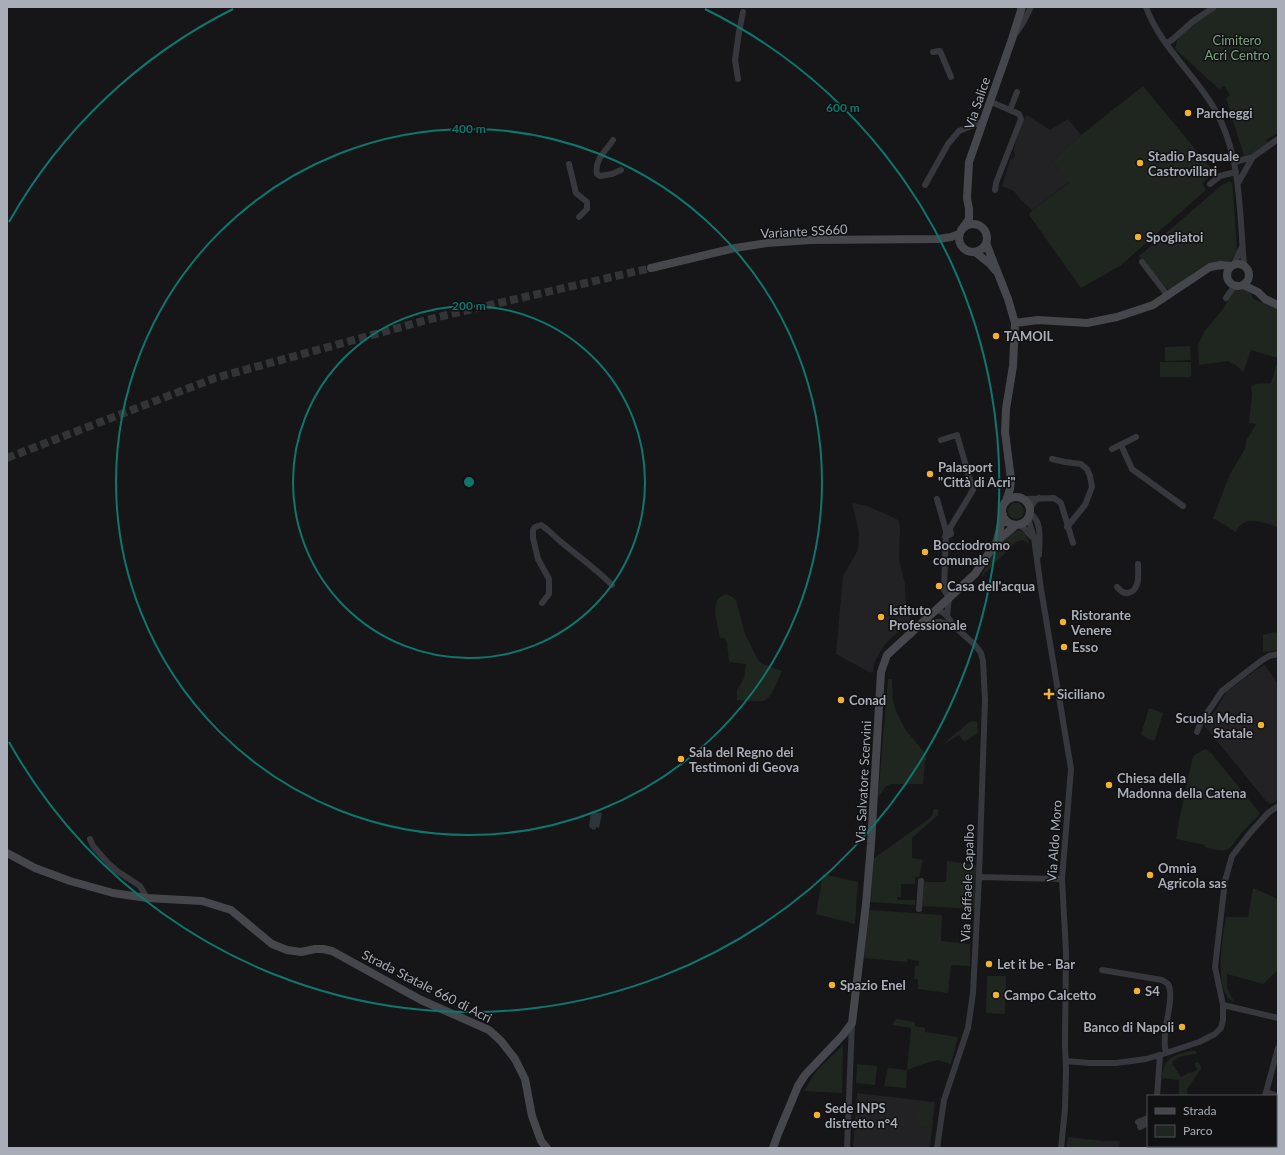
<svg xmlns="http://www.w3.org/2000/svg" width="1285" height="1155" viewBox="0 0 1285 1155" font-family="Lato,sans-serif">
  <style>
    .built { fill: #222225 }
    .green { fill: #1e261f }
    .water { fill: #2c353c }
    .lines { fill: none; stroke-linecap: round; stroke-linejoin: round }
    .secondary-tunnel { stroke: #333438; stroke-width: 8; stroke-dasharray: 8 4; stroke-linecap: butt }
    .street { stroke: #37383d; stroke-width: 6 }
    .secondary { stroke: #45474d; stroke-width: 8 }
    .ring { fill: none; stroke: #0f766e; stroke-width: 2 }
    .poi-dot { fill: #f2b134; stroke: #111113; stroke-width: 1.5 }
    .labels { text-anchor: middle; dominant-baseline: central; stroke-width: 3; stroke-linejoin: round; paint-order: stroke }
    .park-label { font-size: 13px; fill: #7fa381; stroke: #111113 }
    .street-label { font-size: 13px; fill: #a8adb8; stroke: #111113 }
    .poi-label { font-size: 13px; font-weight: bold; fill: #a8adb8; stroke: #111113; text-anchor: start }
    .centre { fill: #0f766e; stroke: #111113; stroke-width: 2 }
    .ring-label { font-size: 12px; text-anchor: middle; font-weight: bold; fill: #0f766e; stroke: #111113; stroke-width: 3; stroke-linejoin: round; paint-order: stroke }
  </style>
  <rect width="100%" height="100%" fill="#161618"/>
  <path class="built" d="M1027,115L1050,130L1068,119L1081,135L1052,161L1069,182L1032,210L1021,200L1014,191L1002,186L1010,160L1015,156L1014,154V148L1023,120Z
    M852,503L867,506L888,515L898,520L900,527L899,560L905,584L906,609L908,615L913,619L891,638L883,647L874,663L873,673L869,672L836,654L843,576L858,550L859,532Z
    M1265,665L1278,684V799L1275,802L1270,804L1266,801L1203,724L1216,710L1226,692L1259,668Z
    M857,1093L935,1102L930,1148H853Z
    M1068,1137L1106,1141H1120L1119,1148H1066Z"/>
  <path class="green" d="M1220,7H1278V133L1266,140L1268,143L1254,153L1244,156L1226,98L1230,95L1224,86L1219,89L1175,49L1178,37L1199,19Z
    M1143,86L1215,173L1202,183L1206,190L1120,266L1081,288L1029,215L1032,210L1069,183L1052,161L1081,135Z
    M1230,181L1232,183L1233,191L1237,251C1228,271 1221,259 1206,265C1194,271 1181,283 1170,291C1163,286 1160,280 1154,274C1149,268 1143,263 1139,256L1222,185Z
    M1241,287C1247,288 1251,293 1253,299L1278,308V358L1251,350L1243,372L1237,366L1228,361L1199,365L1198,345L1204,332L1223,309L1236,288Z
    M1190,346L1191,360L1165,361V347Z
    M1278,360V525L1277,527C1262,522 1244,514 1236,532L1213,518L1230,474L1245,449L1246,444V441L1256,424L1249,423L1252,394L1251,387L1255,384L1271,383Z
    M1160,362H1191V377H1160Z
    M1008 511a8 8 0 1 1 16 0a8 8 0 1 1-16 0Z
    M1019,530C1026,533 1029,539 1029,546L1027,542L1022,540L1016,542L981,577C988,562 1003,534 1019,530Z
    M726,594L731,596L736,600L745,634L758,660L763,664L782,671C778,679 772,699 763,701C759,702 742,700 737,700V690L744,678L746,664L729,662L727,643L724,638H720C718,628 712,607 718,599C720,597 723,595 726,594Z
    M1274,632L1278,633V650L1266,652H1263V635Z
    M888,679H892L893,701L896,711L905,729L923,751L927,760L925,761L923,784H891L886,786L878,798Z
    M1149,708L1163,713L1155,740C1150,741 1144,737 1141,734Z
    M973,721L977,722L978,733L964,742L959,735L942,745L969,722Z
    M1206,749L1212,754L1259,812V815L1243,831L1230,848C1223,853 1213,849 1205,847V845L1176,839L1179,821L1193,756L1203,750Z
    M934,809H937L939,811L938,815L912,838V858L923,860L919,877H915V884H901V897H897L898,900H915V905L871,902L873,859L926,821L932,816Z
    M947,861L977,865L974,909L922,906L924,882H946Z
    M823,874L858,882L855,924L816,914Z
    M1253,888L1278,899V970L1263,984L1227,974V987L1234,1002C1212,993 1223,935 1226,917H1248Z
    M870,910L942,915L941,941L970,944V966L951,965L948,993L918,989V979H914L915,966H919V961L908,959L907,962L864,958L867,920Z
    M987,976H1006L1005,1014L986,1013Z
    M896,1019L915,1022V1026L925,1028V1032L958,1037L951,1064L938,1060L926,1063L907,1070L906,1088L884,1086L888,1068L907,1070L911,1028L892,1025Z
    M843,1045L842,1093L804,1091L817,1070Z
    M1193,1050L1197,1052L1196,1054C1188,1055 1178,1055 1172,1063L1181,1077L1190,1072L1191,1073L1198,1069L1194,1064L1197,1062L1200,1064L1201,1069L1187,1089L1188,1096H1179V1080L1162,1078C1163,1057 1175,1055 1193,1050Z
    M857,1064L877,1066L875,1085L856,1083Z
    M919,1101L933,1103L931,1127L917,1126Z
    M1072,1138L1100,1141L1099,1148H1071Z"/>
  <path class="water" d="M591,812L602,813L599,828L596,827V829L593,830L591,828L589,827Z"/>
  <g class="lines">
    <path class="secondary-tunnel" d="M7,458L215,378L438,317L651,268"/>
    <path class="street" d="M1146,7C1159,43 1188,68 1209,100C1242,149 1239,209 1244,265
      M1016,33L1024,21L1031,7
      M1166,44L1173,39L1192,22L1214,7
      M933,52L940,51L951,77
      M738,79L735,60L739,32L743,12
      M991,102L1019,114L1021,119L996,183L995,190
      M1010,110L1017,92
      M613,140C606,151 594,160 597,174L600,176L612,174L621,170
      M1253,157L1278,139
      M1234,162L1253,157L1238,183
      M569,164L576,193L587,202V209L579,217
      M1210,184L1220,176L1236,172
      M925,185L948,144L959,131L984,121
      M1142,262L1168,296
      M1234,264L1242,247
      M1226,298L1233,288L1237,285
      M941,440L957,435L973,490L950,528L951,534L945,537
      M1121,445L1132,469L1183,506
      M1112,449L1136,437
      M1052,459L1065,462L1081,464L1087,469L1090,476L1092,487L1085,505L1067,527
      M937,499L946,531L944,590L949,598L947,616
      M1024,499L1054,498L1061,503L1073,543
      M1030,509L1034,502L1039,498
      M1030,514C1043,520 1039,543 1039,555
      M1028,518L1034,538L1041,589L1071,769L1062,879L1066,952L1065,1044L1066,1070L1065,1109L1061,1148
      M1020,524L1033,538
      M1117,587C1120,590 1123,594 1128,593C1141,590 1138,573 1138,564
      M542,603L549,594V579L538,559L533,538V530L535,527L541,525C549,530 554,536 561,542C578,556 596,569 612,585
      M936,610L942,612L947,616L954,626L975,645L981,653L983,661L985,700L979,877L973,993L968,1028L944,1100L937,1148
      M924,622H941L954,626
      M1197,732L1201,722L1222,691L1261,661L1269,656L1278,654
      M90,839L93,846L108,863L117,871L140,886L147,898
      M979,877L1062,879
      M919,909L921,881
      M1102,970L1162,980L1168,984C1176,999 1160,1032 1166,1053
      M1223,1005L1278,1018
      M1066,1061L1089,1063H1116L1146,1059L1166,1053L1199,1042L1215,1034L1221,1028L1223,1020V1005L1215,967L1225,881L1232,856L1250,833L1268,813L1278,806
      M1266,1092L1278,1096
      M1157,1096L1160,1055
      M1265,1096L1278,1048
      M1138,1122L1148,1118
      M1140,1127L1148,1123
      M1276,1139L1278,1140
      M1166,1146L1167,1147
      M847,1148L852,1023
      M1250,1148L1251,1146"/>
    <path class="secondary" d="M959 238a14 14 0 1 1 28 0a14 14 0 1 1-28 0Z
      M961,230L969,219V209L967,198L969,162L1012,39L1022,7
      M986,243L1008,299L1015,323L1013,366L1006,409L1005,432L1011,479L1010,489L1006,501
      M975,252L990,264L995,270
      M1227 275a11 11 0 1 1 22 0a11 11 0 1 1-22 0Z
      M651,268L735,248L767,243L810,240L938,239L951,237L959,234
      M1243,285L1258,292L1265,299L1278,305
      M1015,323L1038,320L1087,323L1117,317L1153,305L1210,267L1221,265L1231,266
      M1002 511a14 14 0 1 1 28 0a14 14 0 1 1-28 0Z
      M997,541L1003,515
      M7,853L35,868L70,881L113,893L147,898L202,901L231,910L272,944L287,950L301,952L315,949H323L332,951L421,1000L489,1030L501,1041L515,1059L525,1079L532,1116L541,1141L547,1148
      M773,1148L778,1134L798,1086L805,1075L843,1035L852,1023L866,904L871,844L881,672L887,655L975,574L997,541L1016,525"/>
  </g>
  <g class="ring">
    <circle cx="469" cy="482" r="176"/>
    <circle cx="469" cy="482" r="353"/>
    <path d="M9 222A529 529 0 0 1 233 9M705 9A529 529 0 1 1 9 742"/>
  </g>
  <g class="poi-dot">
    <circle cx="1188" cy="113" r="4"/>
    <circle cx="1140" cy="163" r="4"/>
    <circle cx="1138" cy="237" r="4"/>
    <circle cx="996" cy="336" r="4"/>
    <circle cx="930" cy="474" r="4"/>
    <circle cx="925" cy="552" r="4"/>
    <circle cx="939" cy="586" r="4"/>
    <circle cx="881" cy="617" r="4"/>
    <circle cx="1063" cy="622" r="4"/>
    <circle cx="1064" cy="647" r="4"/>
    <path d="M1047 688h4v4h4v4h-4v4h-4v-4h-4v-4h4z"/>
    <circle cx="841" cy="700" r="4"/>
    <circle cx="1261" cy="725" r="4"/>
    <circle cx="681" cy="759" r="4"/>
    <circle cx="1109" cy="785" r="4"/>
    <circle cx="1150" cy="875" r="4"/>
    <circle cx="989" cy="964" r="4"/>
    <circle cx="832" cy="985" r="4"/>
    <circle cx="1137" cy="991" r="4"/>
    <circle cx="996" cy="995" r="4"/>
    <circle cx="1182" cy="1027" r="4"/>
    <circle cx="817" cy="1115" r="4"/>
  </g>
  <g class="labels">
    <g class="park-label">
      <text x="1237" y="40">Cimitero<tspan x="1237" dy="15">Acri Centro</tspan></text>
    </g>
    <g class="street-label">
      <text transform="translate(977 103) rotate(-71)">Via Salice</text>
      <text transform="translate(804 231) rotate(-3)">Variante SS660</text>
      <text transform="translate(863 782) rotate(-87)">Via Salvatore Scervini</text>
      <text transform="translate(1054 841) rotate(-86)">Via Aldo Moro</text>
      <text transform="translate(967 883) rotate(-88)">Via Raffaele Capalbo</text>
      <text transform="translate(427 986) rotate(27)">Strada Statale 660 di Acri</text>
    </g>
    <g class="poi-label">
      <text x="1196" y="113">Parcheggi</text>
      <text x="1148" y="156">Stadio Pasquale<tspan x="1148" dy="15">Castrovillari</tspan></text>
      <text x="1146" y="237">Spogliatoi</text>
      <text x="1004" y="336">TAMOIL</text>
      <text x="938" y="467">Palasport<tspan x="938" dy="15">"Città di Acri"</tspan></text>
      <text x="933" y="545">Bocciodromo<tspan x="933" dy="15">comunale</tspan></text>
      <text x="947" y="586">Casa dell'acqua</text>
      <text x="889" y="610">Istituto<tspan x="889" dy="15">Professionale</tspan></text>
      <text x="1071" y="615">Ristorante<tspan x="1071" dy="15">Venere</tspan></text>
      <text x="1072" y="647">Esso</text>
      <text x="1057" y="694">Siciliano</text>
      <text x="849" y="700">Conad</text>
      <text x="1253" y="718" text-anchor="end">Scuola Media<tspan x="1253" dy="15">Statale</tspan></text>
      <text x="689" y="752">Sala del Regno dei<tspan x="689" dy="15">Testimoni di Geova</tspan></text>
      <text x="1117" y="778">Chiesa della<tspan x="1117" dy="15">Madonna della Catena</tspan></text>
      <text x="1158" y="868">Omnia<tspan x="1158" dy="15">Agricola sas</tspan></text>
      <text x="997" y="964">Let it be - Bar</text>
      <text x="840" y="985">Spazio Enel</text>
      <text x="1145" y="991">S4</text>
      <text x="1004" y="995">Campo Calcetto</text>
      <text x="1174" y="1027" text-anchor="end">Banco di Napoli</text>
      <text x="825" y="1108">Sede INPS<tspan x="825" dy="15">distretto n°4</tspan></text>
    </g>
  </g>
  <circle cx="469" cy="482" r="6" class="centre"/>
  <g class="ring-label">
    <text x="843" y="112">600 m</text>
    <text x="469" y="133">400 m</text>
    <text x="469" y="310">200 m</text>
  </g>
  <rect width="1285" height="1155" fill="none" stroke="#a8adb8" stroke-width="16"/>
  <rect x="1147" y="1095" width="130" height="52" fill="#111113" stroke="#4d4f55"/>
  <rect x="1155" y="1108" width="20" height="6" fill="#45474d" stroke="#4d4f55"/>
  <text x="1183" y="1115" font-size="12" fill="#a8adb8">Strada</text>
  <rect x="1155" y="1125" width="20" height="12" fill="#1e261f" stroke="#4d4f55"/>
  <text x="1183" y="1135" font-size="12" fill="#a8adb8">Parco</text>
</svg>
